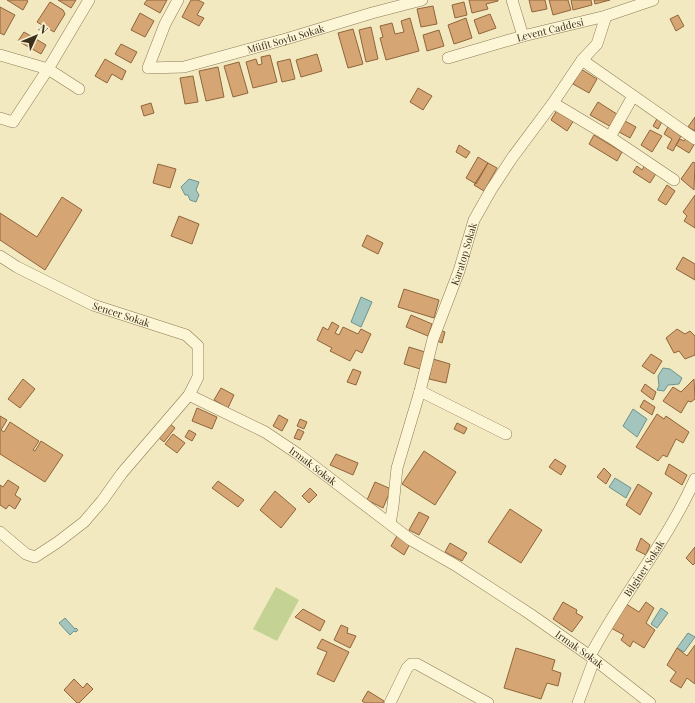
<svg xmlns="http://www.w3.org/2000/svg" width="695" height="703" viewBox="0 0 695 703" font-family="'Playfair Display',serif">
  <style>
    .green { fill: #c4d294 }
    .water { fill: #a4c4be; stroke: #6a948e }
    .building { fill: #d5a673; stroke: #90653a }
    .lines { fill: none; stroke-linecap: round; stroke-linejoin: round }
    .minor-casing { stroke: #8e7a56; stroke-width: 12 }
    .minor { stroke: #fcf5d6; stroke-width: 11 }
    .labels { text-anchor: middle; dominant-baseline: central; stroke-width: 4; stroke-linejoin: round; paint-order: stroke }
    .street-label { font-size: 10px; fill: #3c2f1c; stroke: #f9f2d2 }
  </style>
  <rect width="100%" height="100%" fill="#f2e9c1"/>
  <path class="green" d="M276,587L299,600L277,641L253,629Z"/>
  <path class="water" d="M189,179L199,182L196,190L199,195L196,202L190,200L188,195H185L181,187Z
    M361,297L372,302L361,327L351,322Z
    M663,368L670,369L682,378L679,384L668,385L664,391L657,390L659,386L658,376Z
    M633,409L647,419L637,437L623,426Z
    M615,478L631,488L626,498L609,487Z
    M661,608L668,613L657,628L651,624Z
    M65,618L75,629L76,628L78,630L76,632L74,631L70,635L59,623Z
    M688,633L695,637L684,652L677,648Z"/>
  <path class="building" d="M7,0H26L28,1L23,10Z
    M58,0H76L71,8Z
    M147,0H167L160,13L144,4Z
    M191,0H198L204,3L197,15L204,18L199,26L182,17Z
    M469,0H498V1L486,4L488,9L472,13Z
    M529,0H545L547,9L532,12Z
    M549,0H568L571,10L553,15Z
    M571,0H591L592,5L573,10Z
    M594,0H610L595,4Z
    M50,2L63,10L65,14L54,32L37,22Z
    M464,2L467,15L455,18L452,5Z
    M433,6L437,24L421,27L417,9Z
    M0,7L15,15L4,35L0,33Z
    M140,13L154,21L145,37L131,30Z
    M490,14L496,28L479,34L474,20Z
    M678,15L684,26L676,31L670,19Z
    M410,18L419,51L386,60L380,38L383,37L380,26L392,23L395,34L404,32L401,21Z
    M466,18L472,38L454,44L448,25Z
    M371,27L378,59L366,62L359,30Z
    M353,29L363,64L348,68L338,33Z
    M439,30L444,46L427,51L423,35Z
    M24,32L46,45L41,54L18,41Z
    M121,44L137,52L131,63L115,54Z
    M317,54L322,71L301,77L296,60Z
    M270,55L277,82L253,88L246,62L256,59L258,65L262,64L261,57Z
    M105,59L126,71L122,80L112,74L107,83L95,76Z
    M290,59L295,79L282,82L277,62Z
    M239,62L248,93L233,97L224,66Z
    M218,67L224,97L206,101L199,71Z
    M581,69L597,79L589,93L573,84Z
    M193,76L198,102L185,104L180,78Z
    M418,88L432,96L423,110L410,102Z
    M598,102L620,116L613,128L590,115Z
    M151,103L154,113L144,116L141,106Z
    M557,110L574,120L567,131L551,120Z
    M658,117L663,120L658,129L653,126Z
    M695,117V131L688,127Z
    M625,121L636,127L630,138L619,132Z
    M669,125L683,132L673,151L667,148L672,139L664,134Z
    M650,130L662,136L652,152L641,145Z
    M594,135L622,152L617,161L589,144Z
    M687,137L695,143L689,153L676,145L680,139L684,141Z
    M459,145L470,152L466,158L456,152Z
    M478,157L488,163L476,184L466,178Z
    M693,162L695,163L694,190L681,179Z
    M488,163L497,168L484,191L474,185Z
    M158,164L176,169L170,188L153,183Z
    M645,165L657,172L650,183L633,172L637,166L642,170Z
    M667,185L675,191L666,205L658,200Z
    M695,195V228L684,221L687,216L683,212Z
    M62,197L82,210L45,270L0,240V213L37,237Z
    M179,216L199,224L192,244L171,236Z
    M367,235L383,243L378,254L362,246Z
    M683,257L695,264V280L676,269Z
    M404,289L439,300L434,318L398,307Z
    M411,315L432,324L428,336L406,327Z
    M332,322L339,326L335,333L339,335L343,327L358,334L361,329L371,334L362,353L356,350L350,361L330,351L332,348L317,340L323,327L328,330Z
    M677,329L685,334L690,331L695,336V355L685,359L679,351L674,353L666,338Z
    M440,330L445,332L442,343L437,341Z
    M409,347L425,352L420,369L404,364Z
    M651,354L662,361L654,374L642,366Z
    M433,359L450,364L446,383L429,379Z
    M353,369L361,372L356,385L347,382Z
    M23,379L35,389L20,408L8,399Z
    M694,379L695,399L691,402L688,401L681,413L663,401L673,387L681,392Z
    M645,384L656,392L653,400L641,391Z
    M221,388L234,395L228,408L214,400Z
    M644,400L655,407L652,415L640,407Z
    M197,408L217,417L212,429L192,421Z
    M657,414L664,419L666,416L689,432L683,443L676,439L667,457L663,455L658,461L636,447Z
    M279,415L288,420L282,431L273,426Z
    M0,416L7,420L1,430L4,432L10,422L39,441L33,450L35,451L41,441L63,455L45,482L0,454Z
    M300,419L307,422L304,429L297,426Z
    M169,423L175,428L164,442L158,437Z
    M457,423L467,428L464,434L454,429Z
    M298,429L304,432L300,440L294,438Z
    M189,430L196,434L192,441L185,437Z
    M173,434L185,443L177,453L165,444Z
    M424,451L456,472L435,505L402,484Z
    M336,454L358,463L353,475L330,465Z
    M555,459L566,466L561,475L549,467Z
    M669,464L687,475L682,485L665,474Z
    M604,468L611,475L606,484L597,477Z
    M8,480L19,487L15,495L21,499L15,509L9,505L6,509L0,505V485L3,487Z
    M218,481L244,500L238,507L212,488Z
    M375,482L391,489L383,508L367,500Z
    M638,484L652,493L640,515L626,505Z
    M310,488L317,495L309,503L302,496Z
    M275,491L296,509L281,528L260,510Z
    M510,509L542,530L521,563L488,542Z
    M419,512L429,517L419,535L409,530Z
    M398,534L411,542L404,555L391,546Z
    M641,538L650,545L646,555L636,550Z
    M450,543L467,553L462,561L445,552Z
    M695,547V563L693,565L686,558Z
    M563,602L577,610L576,613L583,617L572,632L553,619Z
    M646,602L654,608L646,623L655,630L644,648L633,641L630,647L621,640L624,635L611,628L626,604L639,612Z
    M303,609L325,621L320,631L295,617Z
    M341,625L348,628L347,633L356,636L350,648L334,640Z
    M322,639L349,652L334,682L317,674L327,652L317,648Z
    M695,645V684L687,678L681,688L670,681L676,672L667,665L677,648L687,656Z
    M516,648L555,660L552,670L561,673L558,686L547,683L541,699L504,688Z
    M74,679L83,688L87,683L93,689L79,703H77L64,690Z
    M368,691L384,701L383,703H365L362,701Z"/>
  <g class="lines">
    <g class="minor-casing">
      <g id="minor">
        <path id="s1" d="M178,0L165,24L148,68L184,67L286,39L372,13L422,0"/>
        <path d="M512,0L523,36"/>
        <path d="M0,55L48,69L79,89"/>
        <path id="s2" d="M448,58L523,36L606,16L653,0"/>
        <path d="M582,60L695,139"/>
        <path d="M553,103L610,137L674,180"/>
        <path d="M0,118L13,122L48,69L89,0"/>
        <path d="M610,137L633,96"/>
        <path id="s3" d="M0,256L17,267L93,305L186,335L198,346V377L189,395"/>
        <path d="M420,391L506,434"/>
        <path id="s4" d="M390,524L393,506L397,468L420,391L433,339L459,271L474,220L491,190L512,158L553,103L582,60L597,44L606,16"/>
        <path id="s5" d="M0,532L26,554L35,557L58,542L84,522L102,501L122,473L189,395L265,432L298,454L411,540L455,565L530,614L590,656L650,703"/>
        <path id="s6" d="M590,656C622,595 667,542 695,479"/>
        <path d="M390,703L407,668L411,664H417L488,703"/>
        <path d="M578,703L594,660"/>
      </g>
    </g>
    <use href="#minor" class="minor"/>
  </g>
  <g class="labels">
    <g class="street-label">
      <text stroke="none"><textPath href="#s2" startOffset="106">Levent Caddesi</textPath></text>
      <text stroke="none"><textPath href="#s1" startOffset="216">Müfit Soylu Sokak</textPath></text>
      <text stroke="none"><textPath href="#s4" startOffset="281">Karatop Sokak</textPath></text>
      <text stroke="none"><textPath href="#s3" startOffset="135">Sencer Sokak</textPath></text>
      <text stroke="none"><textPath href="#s5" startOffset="412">Irmak Sokak</textPath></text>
      <text stroke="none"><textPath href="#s6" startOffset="103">Bilginer Sokak</textPath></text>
      <text stroke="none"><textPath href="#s5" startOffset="736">Irmak Sokak</textPath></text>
    </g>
  </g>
  <g transform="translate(36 36) rotate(46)" stroke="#f9f2d2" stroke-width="3" paint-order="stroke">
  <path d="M0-3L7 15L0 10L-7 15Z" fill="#3c2f1c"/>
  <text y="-6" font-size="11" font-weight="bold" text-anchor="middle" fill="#3c2f1c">N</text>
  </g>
</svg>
